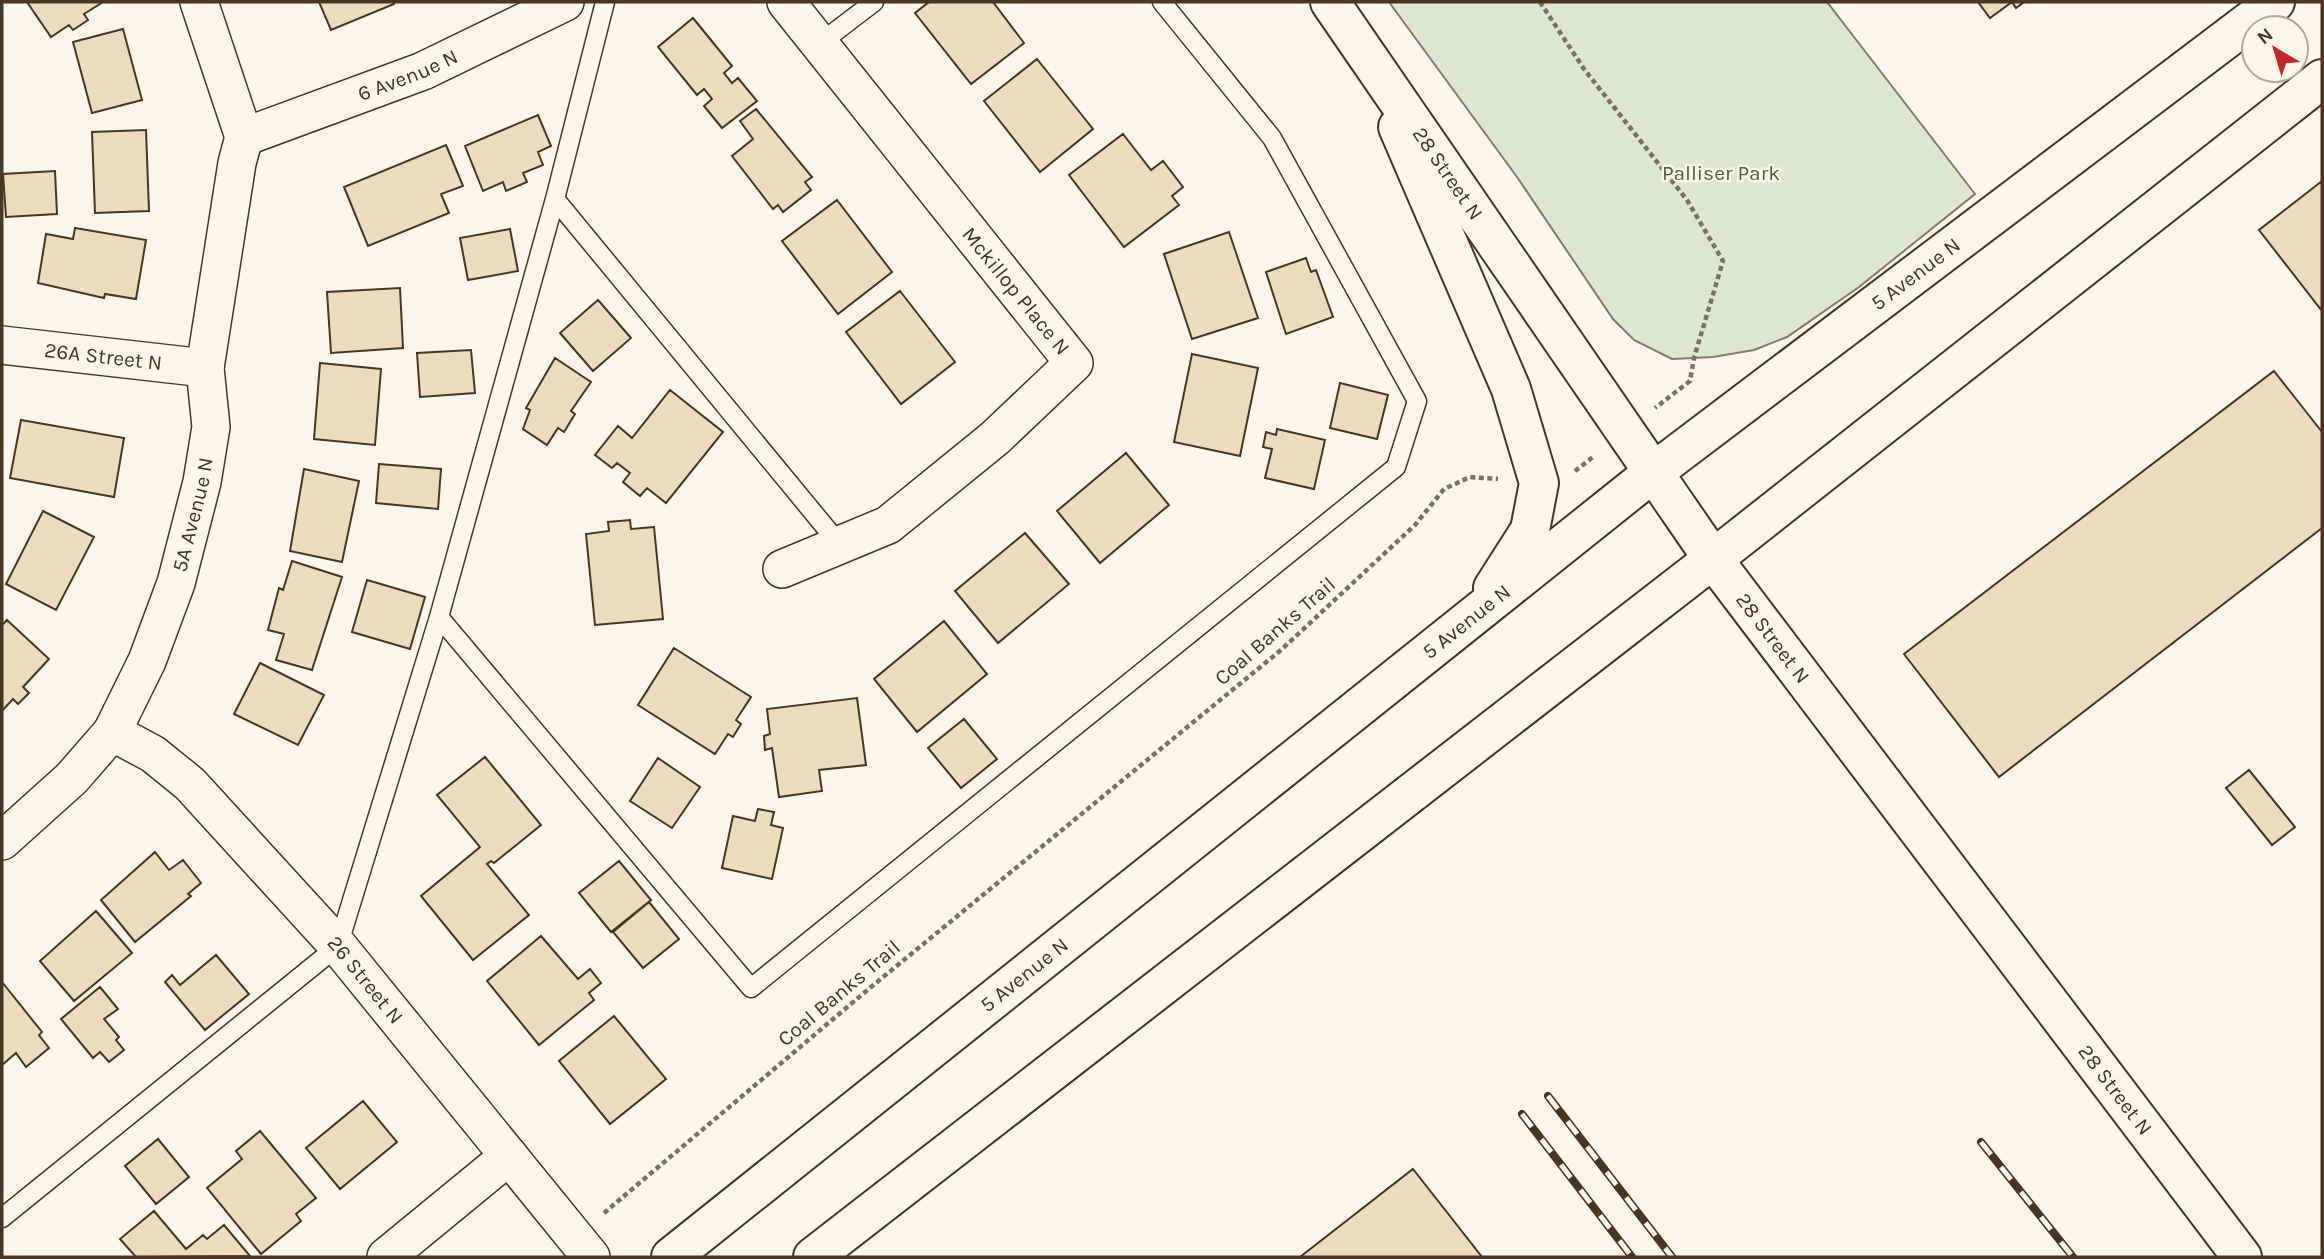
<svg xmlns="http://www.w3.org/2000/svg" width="2324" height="1259" viewBox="0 0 2324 1259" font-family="Karla,sans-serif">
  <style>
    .green { fill: #dce7d0; stroke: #887966; stroke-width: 2 }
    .building { fill: #ecdcbc; stroke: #4a3520; stroke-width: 2 }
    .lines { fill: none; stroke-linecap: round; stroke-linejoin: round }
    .lane-casing { stroke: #4a3520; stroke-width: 21 }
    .street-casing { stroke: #4a3520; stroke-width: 40 }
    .secondary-casing { stroke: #4a3520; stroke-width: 42 }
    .path { stroke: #7f6f5c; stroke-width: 4.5; stroke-dasharray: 5 3.5; stroke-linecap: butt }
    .lane { stroke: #fbf6e9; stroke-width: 18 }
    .street { stroke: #fbf6e9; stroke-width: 37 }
    .secondary { stroke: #fbf6e9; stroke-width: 38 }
    .rail-casing { stroke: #4a3520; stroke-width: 8 }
    .rail { stroke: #fbf6e9; stroke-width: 5; stroke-dasharray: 16; stroke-linecap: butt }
    .labels { text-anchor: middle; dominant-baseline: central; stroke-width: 5; stroke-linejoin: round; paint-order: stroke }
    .street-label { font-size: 21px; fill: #4a3520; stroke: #fbf6e9 }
    .park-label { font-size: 21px; fill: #436837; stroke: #fbf6e9 }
  </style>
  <rect width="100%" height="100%" fill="#fbf6e9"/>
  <path class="green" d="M1389,2H1827L1975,194L1859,287L1787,337L1754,350L1713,357L1672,359L1634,340L1613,319L1517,177Z"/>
  <path class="building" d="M27,2H103L84,14L88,20L73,30L69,25L51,37Z
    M319,2H393L394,4L331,30Z
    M929,2H993L1024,43L971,84L915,13Z
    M1978,2H2024L2016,8L2012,2L1990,18Z
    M693,18L732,66L724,73L732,83L738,78L757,101L722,128L704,106L712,99L704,89L697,95L658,47Z
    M123,29L142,100L92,113L73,42Z
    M1037,59L1093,129L1040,172L984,101Z
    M756,109L812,177L805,182L811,190L783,212L778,205L773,209L732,156L753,139L740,121Z
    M538,115L551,146L538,152L543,165L523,173L527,182L506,191L503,182L483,191L465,146Z
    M146,130L149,211L95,213L92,132Z
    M1123,134L1151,170L1163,161L1183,187L1172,196L1179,205L1124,247L1069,175Z
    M446,145L463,186L441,194L449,213L368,246L344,187Z
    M55,171L57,214L6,217L3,174Z
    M2322,181V311L2259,230Z
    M837,200L892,272L838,314L782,241Z
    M75,228L146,240L136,299L105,294L104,298L38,283L46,234L73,239Z
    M510,229L518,271L468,280L460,238Z
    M1229,232L1258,318L1192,339L1164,254Z
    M1306,258L1311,272L1316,270L1333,317L1286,334L1266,272Z
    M400,288L403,348L331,353L327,292Z
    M900,291L955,362L901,404L846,332Z
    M598,300L631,338L593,371L560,333Z
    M471,350L475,393L420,397L417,353Z
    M1192,354L1258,368L1240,456L1174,442Z
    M555,358L591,382L571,411L575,414L564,432L558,428L547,445L523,429L530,410L526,408Z
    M320,363L381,369L375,445L314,439Z
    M2274,371L2322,432V528L1999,777L1904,654Z
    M1340,383L1388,395L1377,439L1330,428Z
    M670,390L723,432L666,503L647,488L640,496L623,482L630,473L617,463L612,468L595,455L618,426L632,438Z
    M21,420L124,438L114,497L10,478Z
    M1277,429L1325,440L1314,489L1265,478L1272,449L1263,447L1266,432L1276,435Z
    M1126,453L1169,505L1100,563L1057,511Z
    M379,464L441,469L438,509L376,503Z
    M304,469L359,481L342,562L290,551Z
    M43,511L94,537L56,610L6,584Z
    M630,520L631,529L654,527L663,619L595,625L586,534L609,531L608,522Z
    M1025,533L1069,584L998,643L955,591Z
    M292,561L342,577L312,670L276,660L284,634L268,630L279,588L283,590Z
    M367,580L425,597L410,649L352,632Z
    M7,620L49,659L23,687L29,693L18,704L13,699L2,711V625Z
    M944,621L987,674L917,732L874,679Z
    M674,648L751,697L736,720L741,724L733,737L728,734L715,754L638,705Z
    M260,663L324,695L298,745L234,714Z
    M857,698L866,765L819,770L822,791L779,797L772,748L765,750L764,736L770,734L767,709Z
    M964,719L997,759L961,788L928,748Z
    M485,757L541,825L494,863L491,861L487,864L529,915L473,960L421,896L480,847L437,795Z
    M658,758L700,787L672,828L630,801Z
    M2249,770L2295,827L2272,845L2226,788Z
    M758,809L774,812L771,825L783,828L772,879L722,868L733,816L755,821Z
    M155,852L169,870L183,860L201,883L188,894L191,896L135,942L101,900Z
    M619,861L651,900L611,932L579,893Z
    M649,902L679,939L643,968L613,932Z
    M96,911L132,953L74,1001L40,961Z
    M541,936L578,979L590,969L601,983L589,993L594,1000L539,1045L487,981Z
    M216,955L249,994L205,1030L165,982L172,975L180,985Z
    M2,982L42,1032L39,1035L49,1048L26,1067L16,1053L2,1065Z
    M100,987L118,1009L104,1019L119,1037L116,1040L124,1050L109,1062L100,1052L93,1058L61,1019Z
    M614,1016L666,1079L610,1124L559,1061Z
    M363,1101L397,1142L340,1189L306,1148Z
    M260,1131L316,1198L296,1214L301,1221L261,1254L207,1188L242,1159L236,1151Z
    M158,1139L189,1177L156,1204L125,1166Z
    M1413,1169L1482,1257H1300Z
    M154,1211L186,1249L203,1235L207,1239L224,1225L250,1256L136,1257L120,1239Z"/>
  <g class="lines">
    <g class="lane-casing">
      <path id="lane" d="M819,44L874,2
        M555,199L840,545
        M439,617L751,988L1396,467L1417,401L1272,138L1162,2
        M2,1218L338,946L439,617L555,199L605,2"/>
    </g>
    <g class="street-casing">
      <g id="street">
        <path d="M199,2L244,137"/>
        <path id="s1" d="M244,137L423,71L565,2"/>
        <path id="s2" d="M2,345L205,368"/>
        <path d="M782,569L888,525L995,438L1074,363L786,2"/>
        <path id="s3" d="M112,732L153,754L190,784L338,946L591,1257"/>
        <path id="s4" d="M2,841L72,778L112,732L147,661L176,583L202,482L211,427L205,368L237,163L244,137"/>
        <path d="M386,1257L509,1156"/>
      </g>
    </g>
    <g class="secondary-casing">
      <g id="secondary">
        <path id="s5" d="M1330,2L1713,559L2242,1257"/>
        <path d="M1398,127L1511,389L1539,483L1530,530L1493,588"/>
        <path id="s6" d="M671,1257L1655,471L2275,2"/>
        <path d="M813,1257L1713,559L2322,79"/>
      </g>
    </g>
    <path class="path" d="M1540,2L1584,69L1687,200L1723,261L1694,358L1690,381L1655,408
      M1575,471L1593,457
      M604,1213L871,987L1281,650L1415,525L1444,489L1470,477L1498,479"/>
    <use href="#lane" class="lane"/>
    <use href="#street" class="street"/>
    <use href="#secondary" class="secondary"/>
    <g class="rail-casing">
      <path id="rail" d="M1548,1096L1672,1257
        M1522,1114L1632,1257
        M1981,1142L2073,1257"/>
    </g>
    <use href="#rail" class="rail"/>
  </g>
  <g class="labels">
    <g class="street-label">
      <text stroke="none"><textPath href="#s1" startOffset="175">6 Avenue N</textPath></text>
      <text stroke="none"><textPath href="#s5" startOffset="208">28 Street N</textPath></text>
      <text stroke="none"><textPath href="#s6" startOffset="1586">5 Avenue N</textPath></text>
      <text transform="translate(1016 291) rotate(51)">Mckillop Place N</text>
      <text stroke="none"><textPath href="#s2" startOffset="102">26A Street N</textPath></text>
      <text stroke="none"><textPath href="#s4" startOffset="388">5A Avenue N</textPath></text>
      <text stroke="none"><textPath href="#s6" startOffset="1018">5 Avenue N</textPath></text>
      <text transform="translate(1275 631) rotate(-41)">Coal Banks Trail</text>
      <text stroke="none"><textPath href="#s5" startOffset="775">28 Street N</textPath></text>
      <text stroke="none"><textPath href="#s6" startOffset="452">5 Avenue N</textPath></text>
      <text stroke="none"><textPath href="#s3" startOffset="357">26 Street N</textPath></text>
      <text transform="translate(839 993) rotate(-40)">Coal Banks Trail</text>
      <text stroke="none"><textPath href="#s5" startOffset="1342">28 Street N</textPath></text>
    </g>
    <g class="park-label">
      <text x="1721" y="173">Palliser Park</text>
    </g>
  </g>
  <rect width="2324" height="1259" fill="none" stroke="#4a3520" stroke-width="7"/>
  <g transform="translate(2275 49) rotate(322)"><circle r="33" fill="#fbf6e9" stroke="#b4a999" stroke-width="2"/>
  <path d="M0-5L12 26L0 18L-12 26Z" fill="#c62828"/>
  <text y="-10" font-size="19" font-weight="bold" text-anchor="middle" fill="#4a3520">N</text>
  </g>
</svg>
